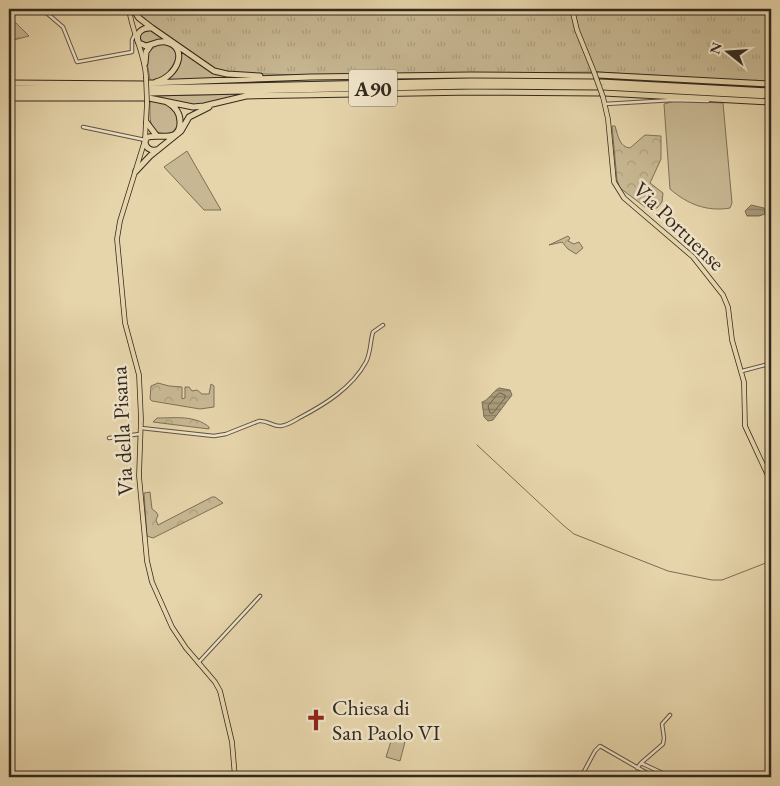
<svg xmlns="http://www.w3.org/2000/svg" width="780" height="786" viewBox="0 0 780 786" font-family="'EB Garamond',serif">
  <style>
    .green { fill: #c7b792; stroke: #7c7058 }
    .forest { fill: url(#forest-crowns); stroke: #7c7058 }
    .park { fill: url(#park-tufts); stroke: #7c7058 }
    .water { fill: url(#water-rules); stroke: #796d55 }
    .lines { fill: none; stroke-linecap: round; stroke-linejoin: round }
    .shore { stroke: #6e624c; stroke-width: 1 }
    .stream { stroke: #796d55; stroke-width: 1 }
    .minor-casing { stroke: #5f5441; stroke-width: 4.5 }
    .major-casing { stroke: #32291e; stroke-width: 5.5 }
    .highway-casing { stroke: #32291e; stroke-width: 7 }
    .minor { stroke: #efe3c8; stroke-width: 2.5 }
    .major { stroke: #e6d4aa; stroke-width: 4 }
    .highway { stroke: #e6d4aa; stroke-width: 5 }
    .major-bridge-casing { stroke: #32291e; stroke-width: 5.5; stroke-linecap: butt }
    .major-bridge { stroke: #e6d4aa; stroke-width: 4 }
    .labels { text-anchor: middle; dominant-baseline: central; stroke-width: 5; stroke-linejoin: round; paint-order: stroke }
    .shield { fill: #efe3c8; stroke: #6b6151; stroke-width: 1 }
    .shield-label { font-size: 21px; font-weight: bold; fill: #32291e }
    .street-label { font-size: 22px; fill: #32291e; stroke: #efe3c8 }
    .poi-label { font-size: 22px; fill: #32291e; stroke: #efe3c8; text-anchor: start }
  </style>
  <defs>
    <pattern id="forest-crowns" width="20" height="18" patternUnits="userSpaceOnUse" patternTransform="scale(1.25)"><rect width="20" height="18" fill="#c7b792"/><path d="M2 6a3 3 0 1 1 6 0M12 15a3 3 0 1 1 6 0" fill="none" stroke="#ab9d7d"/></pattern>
    <pattern id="park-tufts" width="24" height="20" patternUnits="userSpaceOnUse" patternTransform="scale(1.25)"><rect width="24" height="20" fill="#c7b792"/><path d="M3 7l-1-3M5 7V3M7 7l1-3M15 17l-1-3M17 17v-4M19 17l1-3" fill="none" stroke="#ab9d7d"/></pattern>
    <pattern id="water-rules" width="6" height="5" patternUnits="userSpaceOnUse" patternTransform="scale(1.25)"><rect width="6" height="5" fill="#a99a7a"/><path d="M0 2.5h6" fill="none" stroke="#8a7e63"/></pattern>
  </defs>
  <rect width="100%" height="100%" fill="#e6d4aa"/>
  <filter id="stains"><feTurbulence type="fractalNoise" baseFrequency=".004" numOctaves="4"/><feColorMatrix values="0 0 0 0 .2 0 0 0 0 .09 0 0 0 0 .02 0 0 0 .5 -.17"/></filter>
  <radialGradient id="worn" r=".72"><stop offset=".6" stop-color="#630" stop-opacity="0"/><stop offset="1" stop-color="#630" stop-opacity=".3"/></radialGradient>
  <path class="green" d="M149,28L169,41L147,44L141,41L140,34Z
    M163,43C173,46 177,50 177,61L165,78L150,81C148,61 140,52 163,43Z
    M177,48L211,71L246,77L164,81C180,72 179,64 177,48Z
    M242,94L203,104L189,105L152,96Z
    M150,100C170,103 175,104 178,125L172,133C147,137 150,119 150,100Z
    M675,101L723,103L732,203L730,208C707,212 687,204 670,189L664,104Z
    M187,151L221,210H204L164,167Z
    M392,738L405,742L400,761L386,757Z"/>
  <path class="forest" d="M9,16L29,36L10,41L9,40Z
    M612,126H615C618,135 619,147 630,148L645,135L661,136V159L650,183L663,193L662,202L657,208L645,207L620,188L617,180Z
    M568,236L570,238L568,241L574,244L579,242L583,248L576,254L568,249L562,242L549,245Z
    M158,383L169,386L182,387V399L185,398V387H189L192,391L197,390L202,394H209L211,384L214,386V407L200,409L152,401L150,399L151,386Z
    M157,418C175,418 195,415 209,427V429L153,422Z
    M150,492L152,509L156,512L158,515L156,520L158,525L212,497H215L223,503L153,538L147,536L144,493Z"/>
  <path class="park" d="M135,9H771V82L597,72L302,75L229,73L212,68L144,20Z"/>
  <path class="water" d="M751,205L764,208L765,214L759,216H747L745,211Z
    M499,388L510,390L512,395L493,420L488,421L484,417L482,402C489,400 492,392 499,388Z"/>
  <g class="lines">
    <path class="shore" d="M500,393L505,395V398L493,413H490L488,406L496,396Z"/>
    <path class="stream" d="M477,445L563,525L574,534L668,571L712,580H722L771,561"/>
    <g class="minor-casing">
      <path id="minor" d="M42,9L63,27L77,62L132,52V40L135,34
        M605,104L673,100L708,101
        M83,127L145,140
        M742,371L765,365L771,371
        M141,428L214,436L226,434L259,421C268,420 273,427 281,426C288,425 294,421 299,418C324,405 352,388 366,362C371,352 370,342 373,332L383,325
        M109,438L140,434
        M198,663L260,596
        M641,763L663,744L664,738L662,724L670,715
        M637,768L641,763L671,777
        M581,777L595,751L600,746L654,777
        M611,777L613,774"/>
    </g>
    <g class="major-casing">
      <path id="major" d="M129,9C132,33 145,53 146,77
        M572,9L577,30L594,72
        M603,97L608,119L614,182L624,198L693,257L723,295L728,307L732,340L744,382L745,426L771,482
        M147,103L145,140L120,221L117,239L125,323L139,375L141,419L139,476L147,561L152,582L172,627L186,648L215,682L220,691L232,742L235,777"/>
    </g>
    <g class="highway-casing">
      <path id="highway" d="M133,9L139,18L152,28L214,71L227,74L260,76
        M151,28C142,27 134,34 139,43L146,46C153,45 158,40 166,42C189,47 178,76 156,82
        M145,63L146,52L150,46
        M598,75L771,84
        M601,82L771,91
        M9,83L145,84
        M149,83L311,77L471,75L593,76
        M602,87L771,96
        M9,88H145
        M149,88L471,81L595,82
        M9,93H145
        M149,93L472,86L597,87
        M604,93L771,102
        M9,98H145
        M149,98L193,107L204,106L246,96L473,92L599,93
        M147,123L156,135
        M156,150C151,151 146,148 145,143L146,138C157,132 181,145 180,121C180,112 174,106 167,102
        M136,171L150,156L181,131L189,117L209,107"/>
    </g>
    <use href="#minor" class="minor"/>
    <use href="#major" class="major"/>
    <use href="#highway" class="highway"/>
    <g class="major-bridge-casing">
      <path id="major-bridge" d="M594,72L603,97
        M146,77L147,103"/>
    </g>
    <use href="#major-bridge" class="major-bridge"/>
  </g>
  <defs>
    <g id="church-bare" transform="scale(1.725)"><path d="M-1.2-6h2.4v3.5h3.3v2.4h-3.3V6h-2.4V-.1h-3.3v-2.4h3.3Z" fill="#8f2418" stroke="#efe3c8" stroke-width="2.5" paint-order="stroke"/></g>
  </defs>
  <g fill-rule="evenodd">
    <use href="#church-bare" x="316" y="720"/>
  </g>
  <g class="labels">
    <rect class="shield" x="349" y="69.5" width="48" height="37" rx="4"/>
    <g class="shield-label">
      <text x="373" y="88">A90</text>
    </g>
    <g class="street-label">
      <text transform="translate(679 226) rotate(44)">Via Portuense</text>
      <text transform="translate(122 431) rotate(-93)">Via della Pisana</text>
    </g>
    <g class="poi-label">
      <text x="332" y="707">Chiesa di<tspan x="332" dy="25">San Paolo VI</tspan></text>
    </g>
  </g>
  <rect width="780" height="786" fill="none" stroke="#e6d4aa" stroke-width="30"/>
  <rect x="10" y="10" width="760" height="766" fill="none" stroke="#32291e" stroke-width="2.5"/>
  <rect x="15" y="15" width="750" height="756" fill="none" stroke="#32291e"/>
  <g transform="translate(728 52) rotate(287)" stroke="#efe3c8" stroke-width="4" paint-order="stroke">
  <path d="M0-4L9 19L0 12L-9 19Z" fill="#32291e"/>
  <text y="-8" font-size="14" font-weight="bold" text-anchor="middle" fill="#32291e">N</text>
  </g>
  <rect width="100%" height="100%" filter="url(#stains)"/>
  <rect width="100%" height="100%" fill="url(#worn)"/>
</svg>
